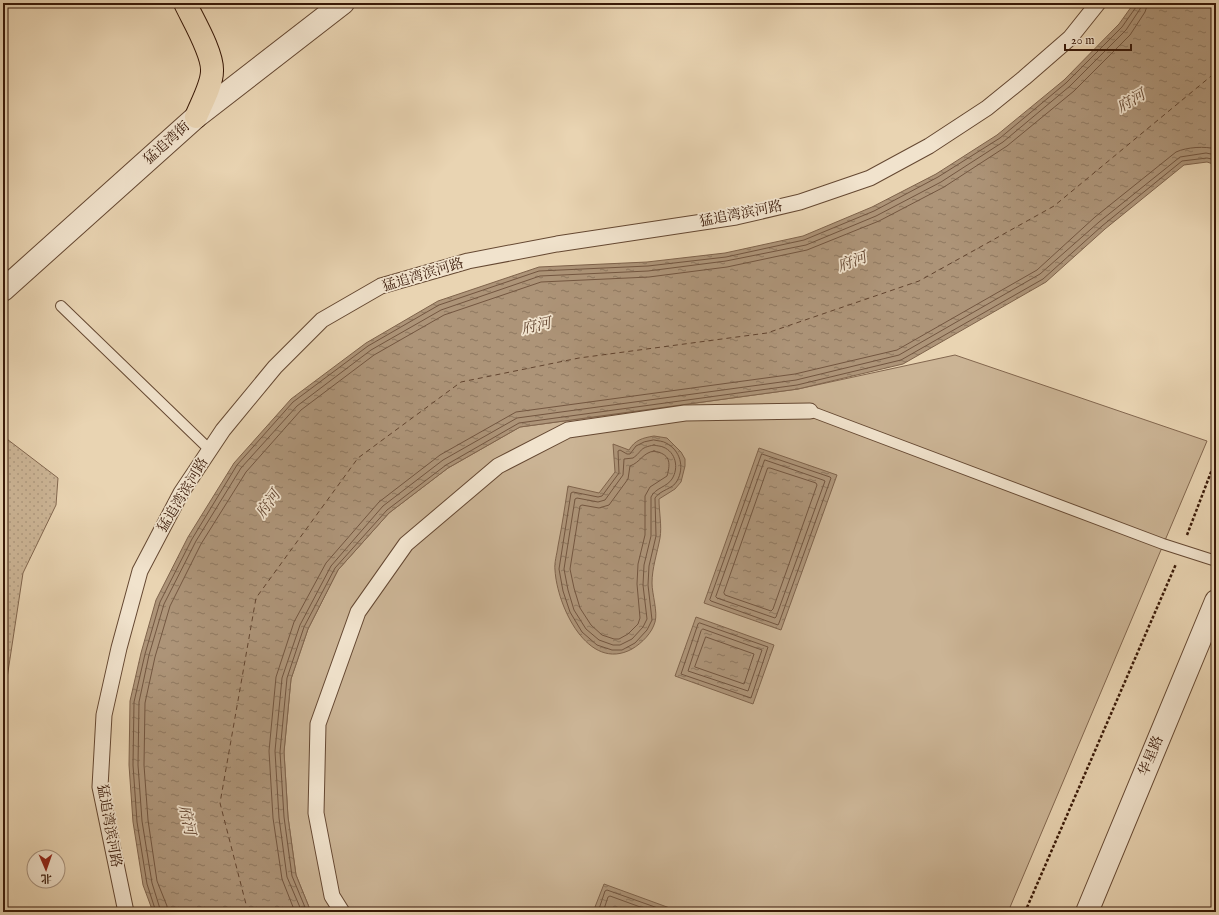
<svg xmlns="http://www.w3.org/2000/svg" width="1219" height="915" viewBox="0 0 1219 915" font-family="'IM FELL English','Noto Serif SC',serif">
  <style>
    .grass { fill: #cbb495; stroke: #82664e }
    .park { fill: url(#park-dots); stroke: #82664e }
    .water { fill: url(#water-ripples); stroke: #7f634b }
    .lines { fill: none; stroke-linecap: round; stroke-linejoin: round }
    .shore { stroke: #735640; stroke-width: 1 }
    .ferry { stroke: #62442f; stroke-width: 1; stroke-dasharray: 5 4; stroke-linecap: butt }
    .service-casing { stroke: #654832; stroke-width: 12 }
    .pedestrian-casing { stroke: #654832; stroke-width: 17 }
    .tertiary-casing { stroke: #654832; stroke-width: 24 }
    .primary-casing { stroke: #391908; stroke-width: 24 }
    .path { stroke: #391908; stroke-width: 2.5; stroke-dasharray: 3 2; stroke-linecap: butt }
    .service { stroke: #f1e3cd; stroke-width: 10 }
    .pedestrian { stroke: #f1e3cd; stroke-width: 15 }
    .tertiary { stroke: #f1e3cd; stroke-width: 22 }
    .primary { stroke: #e9d4b2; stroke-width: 22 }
    .labels { text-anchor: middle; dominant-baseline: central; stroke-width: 3.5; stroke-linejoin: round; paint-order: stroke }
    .street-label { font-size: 14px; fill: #391908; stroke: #f1e3cd }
    .water-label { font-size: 15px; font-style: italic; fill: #62442f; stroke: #f1e3cd }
  </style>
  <defs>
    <pattern id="park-dots" width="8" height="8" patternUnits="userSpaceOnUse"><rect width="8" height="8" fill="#cbb495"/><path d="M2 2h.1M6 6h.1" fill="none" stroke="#af9a7f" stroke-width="1.8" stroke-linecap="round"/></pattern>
    <pattern id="water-ripples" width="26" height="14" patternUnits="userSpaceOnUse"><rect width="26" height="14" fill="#ad9478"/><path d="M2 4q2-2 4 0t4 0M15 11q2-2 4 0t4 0" fill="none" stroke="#8e7860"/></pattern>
  </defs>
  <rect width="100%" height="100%" fill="#e9d4b2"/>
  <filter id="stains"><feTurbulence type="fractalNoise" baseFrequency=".005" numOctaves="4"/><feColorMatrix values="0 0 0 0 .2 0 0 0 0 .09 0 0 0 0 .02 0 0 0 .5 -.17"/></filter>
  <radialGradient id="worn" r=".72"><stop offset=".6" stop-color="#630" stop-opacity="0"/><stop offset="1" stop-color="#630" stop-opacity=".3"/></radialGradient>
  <path class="grass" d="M955,355L1207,441L1008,912H311L296,875L288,817L284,752L291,679L308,629L338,570L389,513L448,468L520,427L798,389Z"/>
  <path class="park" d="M3,436L58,478L56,505L23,573L4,698H3Z"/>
  <path class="water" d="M1134,3H1216V165L1207,162L1184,165L1105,229L1046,282L903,364L798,389L520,427L448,468L389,513L338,570L308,629L291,679L284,752L288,817L296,875L311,912H153L143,885L133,822L129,765L130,701L141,653L156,600L188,537L234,463L291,399L366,343L438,301L539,267L647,262L725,253L803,236L872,207L936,174L997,135L1064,80L1119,24Z
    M654,436L667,438L681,452L685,459V466L681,482L675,489L659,499C659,512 662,526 660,538C657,554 652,568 652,583C652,594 658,612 655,622C652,633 642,643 632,649C588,673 557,606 555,570C554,563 557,554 558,546C562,526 565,506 568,486L599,493L615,472L613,444L629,450C635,440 642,438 654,436Z
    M759,448L837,475L781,630L704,603Z
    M696,617L774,645L753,704L675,676Z
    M604,884L678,911L677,912H593Z"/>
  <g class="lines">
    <path class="shore" d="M654,440C658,441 663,441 666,443C680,450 685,467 677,481C673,489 660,490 655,498L656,536L649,566L648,585L652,620L647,630L635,643L622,650H612L597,645L582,632L570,612L563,591L559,569L571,493L573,492L598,497L602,496L619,473L618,451L620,450L627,454H630L636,446L644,442Z
      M654,445C657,446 661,446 663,447C676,452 679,468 672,479C667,487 655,488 651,497V536L644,565L643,585L647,619L643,627L632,639L620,645H613L599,640L586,629L574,610L568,590L564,569L575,499L577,498L598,502L605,500L623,475L624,459L633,458C643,451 638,448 654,445Z
      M654,451C670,454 671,462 667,476L650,487L645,496V535L638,564L637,584L640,618L638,624L628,634L619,639H614L602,635L591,625L580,608L574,588L570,569L580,506L582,505L599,508L609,505L628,479L630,466C641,462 642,453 654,451Z
      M762,454L830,477L831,478L779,623L778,625L711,601L710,600Z
      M765,460L823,480L825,481L776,617L775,618L717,598L716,597Z
      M768,468H770L816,483L817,485L773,609L771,611L725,595L724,593Z
      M700,623L768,647L751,698L681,674L698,624Z
      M703,629L762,650L748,691L688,671L701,631Z
      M706,637L754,654L744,684L695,667Z
      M156,912L147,884L137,822L133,765L134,702L145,654L160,602L192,539L237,465L293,402L368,346L439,305L539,271L648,266L726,257L804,240L874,211L938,177L1000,138L1066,83L1122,27L1136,7L1137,3
      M161,912L152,883L142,821L138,765L139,702L149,655L164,604L196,541L241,468L297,406L371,350L441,310L540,276L648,271L726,261L806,245L876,216L941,182L1003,142L1070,86L1126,30L1140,9L1142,3
      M167,912V906L157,881L148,820L144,765L145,703L155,657L170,606L201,544L246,472L301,410L374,355L444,315L541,282L649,277L727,267L807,250L879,221L944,187L1007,146L1074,91L1130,35L1145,12L1148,3
      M295,912L282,879L273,818L269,751L276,677L294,622L326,563L379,502L440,455L516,412L795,374L897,350L1037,270L1095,217L1176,152C1187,147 1205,146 1216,149
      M302,912L287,877L279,818L275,751L282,678L300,625L331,566L383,506L443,460L517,418L796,380L899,355L1040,274L1099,222L1180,157L1206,153L1216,155
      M307,912L292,876L284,817L280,752L287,678L304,627L335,568L387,510L446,465L519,423L797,385L901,360L1043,279L1102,226L1182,161L1207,158L1216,160
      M598,912L605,891L607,890L669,912
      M603,912L608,897L610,896L654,912"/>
    <path class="ferry" d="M248,912L220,803L256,598L358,458L461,382L579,358L767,333L919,281L1054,206L1216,72"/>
    <g class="service-casing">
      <path id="service" d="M61,306L210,450
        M810,411L1163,544L1216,561"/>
    </g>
    <g class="pedestrian-casing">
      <path id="pedestrian" d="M126,912L100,787L104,715L119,648L140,571L181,493L223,430L275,367L322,320L381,286L468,261L557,244L736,217L800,202L870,178L929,146L987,108L1024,78L1070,38L1098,3
        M342,912L332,896L316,813L318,724L358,612L406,544L498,466L568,430L685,413L810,411"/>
    </g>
    <g class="tertiary-casing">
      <path id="tertiary" d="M3,290L196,117L343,3
        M1087,912L1216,601"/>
    </g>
    <g class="primary-casing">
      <path id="primary" d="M185,3C193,20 213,53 212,71C212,85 201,104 196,117"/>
    </g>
    <path class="path" d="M1187,535L1216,459
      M1025,912L1176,564"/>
    <use href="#service" class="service"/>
    <use href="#pedestrian" class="pedestrian"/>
    <use href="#tertiary" class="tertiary"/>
    <use href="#primary" class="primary"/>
  </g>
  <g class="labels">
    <g class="street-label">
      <text transform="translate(167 143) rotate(-42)">猛追湾街</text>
      <text transform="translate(741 214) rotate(-11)">猛追湾滨河路</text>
      <text transform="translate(423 275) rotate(-17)">猛追湾滨河路</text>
      <text transform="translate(183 495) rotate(-59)">猛追湾滨河路</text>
      <text transform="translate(1151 756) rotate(-67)">华星路</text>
      <text transform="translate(109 826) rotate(80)">猛追湾滨河路</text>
    </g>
    <g class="water-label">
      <text transform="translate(1131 101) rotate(-30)">府河</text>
      <text transform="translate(852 262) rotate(-20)">府河</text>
      <text transform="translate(536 326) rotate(-12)">府河</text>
      <text transform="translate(268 504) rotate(-54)">府河</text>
      <text transform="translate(187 820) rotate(78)">府河</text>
    </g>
  </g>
  <rect width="1219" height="915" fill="none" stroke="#e9d4b2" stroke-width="16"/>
  <rect x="4" y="4" width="1211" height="907" fill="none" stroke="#391908" stroke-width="2"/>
  <rect x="8" y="8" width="1203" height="899" fill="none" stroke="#391908"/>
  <g transform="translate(46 869) rotate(178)"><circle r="19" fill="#f1e3cd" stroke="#a7927e"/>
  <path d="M0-3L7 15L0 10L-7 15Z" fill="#8f2418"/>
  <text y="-6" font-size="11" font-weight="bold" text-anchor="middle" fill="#391908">北</text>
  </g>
  <path d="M1065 44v6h66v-6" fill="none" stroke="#391908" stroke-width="2"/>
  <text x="1071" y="44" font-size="12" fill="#391908" stroke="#f1e3cd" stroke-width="3" paint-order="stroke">20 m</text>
  <rect width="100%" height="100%" filter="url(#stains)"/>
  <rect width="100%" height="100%" fill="url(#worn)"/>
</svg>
